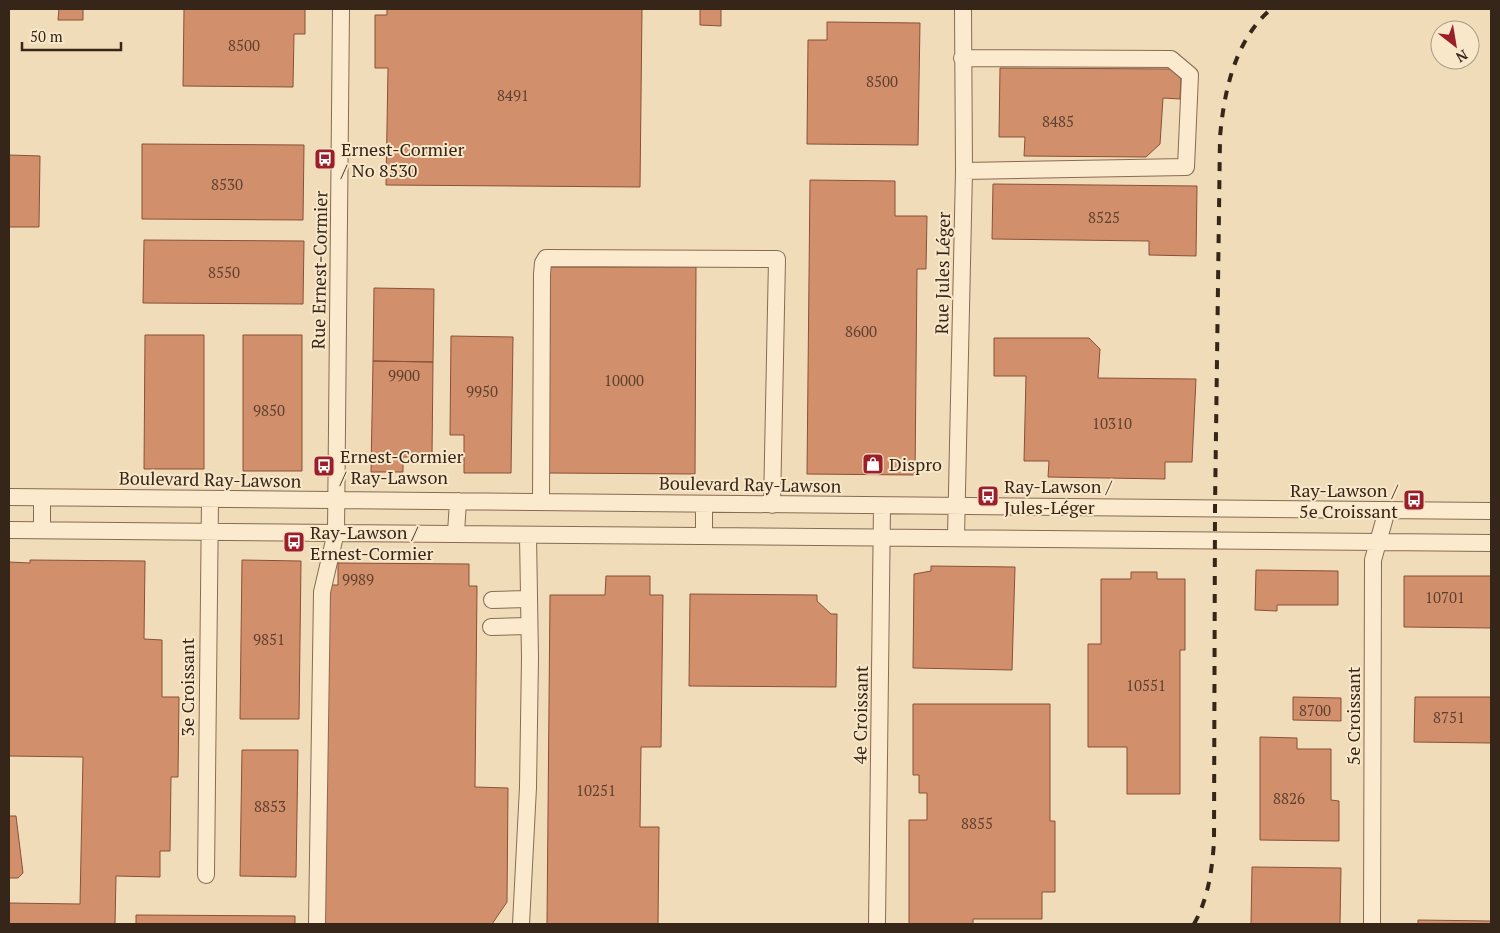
<svg xmlns="http://www.w3.org/2000/svg" width="1500" height="933" viewBox="0 0 1500 933" font-family="'PT Serif',serif">
  <style>
    .building { fill: #d28f6c; stroke: #895137 }
    .lines { fill: none; stroke-linecap: round; stroke-linejoin: round }
    .minor-casing { stroke: #886b53; stroke-width: 18 }
    .minor { stroke: #fbeacd; stroke-width: 16 }
    .rail { stroke: #362519; stroke-width: 4; stroke-dasharray: 9 9; stroke-linecap: butt }
    .labels { text-anchor: middle; dominant-baseline: central; stroke-width: 4; stroke-linejoin: round; paint-order: stroke }
    .number-label { font-size: 15px; fill: #5d402e }
    .poi-label { font-size: 18px; fill: #362519; stroke: #f8e7c9; text-anchor: start }
    .street-label { font-size: 18px; fill: #362519; stroke: #f8e7c9 }
  </style>
  <rect width="100%" height="100%" fill="#f1dcb9"/>
  <path class="building" d="M59,9H83V20H58Z
    M184,9H305V34H294L293,87L183,86Z
    M387,9H642L640,187L386,185L388,68H375V15H387Z
    M700,9H721V26L700,25Z
    M827,22L920,23L918,145L807,144L808,40H827Z
    M1000,68L1172,69L1181,79L1180,99L1163,98L1160,144L1146,157L1024,156L1025,137H999Z
    M142,144L304,145L303,220L142,219Z
    M9,155L40,156L39,227H9Z
    M810,180L895,181V216H927L926,269H917L915,475L807,474Z
    M993,184L1197,186L1196,256L1149,255V241L992,239Z
    M144,240L304,241L303,304L143,303Z
    M550,267H696L695,474L549,473Z
    M374,288L434,289L433,362L373,361Z
    M145,335H204V469H144Z
    M243,335H302V471H243Z
    M451,336L513,337L511,473H464V435H450Z
    M994,338H1089L1100,349L1098,378L1196,379L1192,462H1165V479L1048,477L1049,461H1024L1026,376H994Z
    M373,361L433,362L432,457H403V472H371Z
    M30,560L145,561L144,639L162,640V697H179L178,777H171L170,851H160V877L116,876L115,924H9V903L80,904L83,757L9,756V775V562L30,563Z
    M242,560L301,561L299,719H240Z
    M338,563L469,564V586H477L475,787L508,788L507,902L492,924H325L328,585H338Z
    M931,566L1015,567L1012,670L913,668L914,574L931,571Z
    M1256,570L1338,571V605H1277V611L1255,610Z
    M1131,572H1157V579H1185V650H1180V794H1127V747H1088V644H1101V579H1131Z
    M606,576H650V595H663L661,747H641L640,827H659L658,924H547L550,595H605Z
    M1404,576H1491V628L1404,627Z
    M690,594L817,595V601L831,614H837L836,687L689,686Z
    M1293,697L1341,698V721L1293,720Z
    M1415,697H1491V743L1414,742Z
    M913,704H1050V821H1055V892H1042V919H973V924H909V820H927V793H919V775H913Z
    M1260,737L1297,738V749H1331V800L1339,801V841L1260,840Z
    M242,750H298L296,877L240,876Z
    M9,816H16L23,873L18,878H9Z
    M1252,867L1341,868L1340,924H1251Z
    M136,915L295,916V924H136Z
    M1418,920L1491,921V924H1418Z"/>
  <g class="lines">
    <g class="minor-casing">
      <path id="minor" d="M962,58L1171,59L1190,75L1186,167L964,171
        M9,497L1491,511
        M42,498V530
        M541,501L542,274L543,263L546,258L777,259L772,505
        M704,504V535
        M9,530L1491,543
        M456,533L458,501
        M956,537L964,171L963,9
        M492,600L529,599
        M491,627L529,626
        M206,875L210,499
        M317,924L322,592L336,532L341,9
        M521,924L528,787L530,658L528,535
        M877,924L882,506
        M1372,924L1373,560L1387,510"/>
    </g>
    <use href="#minor" class="minor"/>
    <path class="rail" d="M1194,924C1208,899 1212,871 1214,842L1215,508L1220,137C1224,91 1235,40 1271,9"/>
  </g>
  <defs>
    <g id="bus-square" transform="scale(1.125)"><rect x="-9" y="-9" width="18" height="18" rx="4" fill="#9b1f29" stroke="#f8e7c9"/><path d="M-5-6H5V4H4V6H2V4H-2V6H-4V4H-5ZM-3.5-4V0h7V-4ZM-3.5 1.2v1.5H-2V1.2ZM2 1.2v1.5H3.5V1.2Z" fill="#fff"/></g>
    <g id="shop-square" transform="scale(1.125)"><rect x="-9" y="-9" width="18" height="18" rx="4" fill="#9b1f29" stroke="#f8e7c9"/><path d="M-5-2.5h2.3a2.7 3.5 0 0 1 5.4 0H5L5.5 6h-11ZM-1.5-2.5h3a1.5 2.3 0 0 0-3 0Z" fill="#fff"/></g>
  </defs>
  <g fill-rule="evenodd">
    <use href="#bus-square" x="325" y="159"/>
    <use href="#shop-square" x="873" y="464"/>
    <use href="#bus-square" x="324" y="466"/>
    <use href="#bus-square" x="988" y="496"/>
    <use href="#bus-square" x="1414" y="500"/>
    <use href="#bus-square" x="294" y="542"/>
  </g>
  <g class="labels">
    <g class="number-label">
      <text x="244" y="45">8500</text>
      <text x="882" y="81">8500</text>
      <text x="513" y="95">8491</text>
      <text x="1058" y="121">8485</text>
      <text x="227" y="184">8530</text>
      <text x="1104" y="217">8525</text>
      <text x="224" y="272">8550</text>
      <text x="861" y="331">8600</text>
      <text x="404" y="375">9900</text>
      <text x="624" y="380">10000</text>
      <text x="482" y="391">9950</text>
      <text x="269" y="410">9850</text>
      <text x="1112" y="423">10310</text>
      <text x="358" y="579">9989</text>
      <text x="1445" y="597">10701</text>
      <text x="269" y="639">9851</text>
      <text x="1146" y="685">10551</text>
      <text x="1315" y="710">8700</text>
      <text x="1449" y="717">8751</text>
      <text x="596" y="790">10251</text>
      <text x="1289" y="798">8826</text>
      <text x="270" y="806">8853</text>
      <text x="977" y="823">8855</text>
    </g>
    <g class="poi-label">
      <text x="341" y="149">Ernest-Cormier<tspan x="341" dy="21">/ No 8530</tspan></text>
      <text x="340" y="456">Ernest-Cormier<tspan x="340" dy="21">/ Ray-Lawson</tspan></text>
      <text x="889" y="464">Dispro</text>
      <text x="1004" y="486">Ray-Lawson /<tspan x="1004" dy="21">Jules-Léger</tspan></text>
      <text x="1398" y="490" text-anchor="end">Ray-Lawson /<tspan x="1398" dy="21">5e Croissant</tspan></text>
      <text x="310" y="532">Ray-Lawson /<tspan x="310" dy="21">Ernest-Cormier</tspan></text>
    </g>
    <g class="street-label">
      <text transform="translate(319 270) rotate(-89)">Rue Ernest-Cormier</text>
      <text transform="translate(942 273) rotate(-89)">Rue Jules Léger</text>
      <text transform="translate(210 479) rotate(1)">Boulevard Ray-Lawson</text>
      <text transform="translate(750 484) rotate(1)">Boulevard Ray-Lawson</text>
      <text transform="translate(187 687) rotate(-90)">3e Croissant</text>
      <text transform="translate(860 715) rotate(-89)">4e Croissant</text>
      <text transform="translate(1353 716) rotate(-90)">5e Croissant</text>
    </g>
  </g>
  <rect width="1500" height="933" fill="none" stroke="#362519" stroke-width="20"/>
  <g transform="translate(1455 45) rotate(149)"><circle r="24" fill="#f8e7c9" stroke="#aa9983"/>
  <path d="M0-4L9 19L0 12L-9 19Z" fill="#9b1f29"/>
  <text y="-8" font-size="14" font-weight="bold" text-anchor="middle" fill="#362519">N</text>
  </g>
  <path d="M22 42v8h99v-8" fill="none" stroke="#362519" stroke-width="2.5"/>
  <text x="30" y="42" font-size="15" fill="#362519" stroke="#f8e7c9" stroke-width="4" paint-order="stroke">50 m</text>
</svg>
